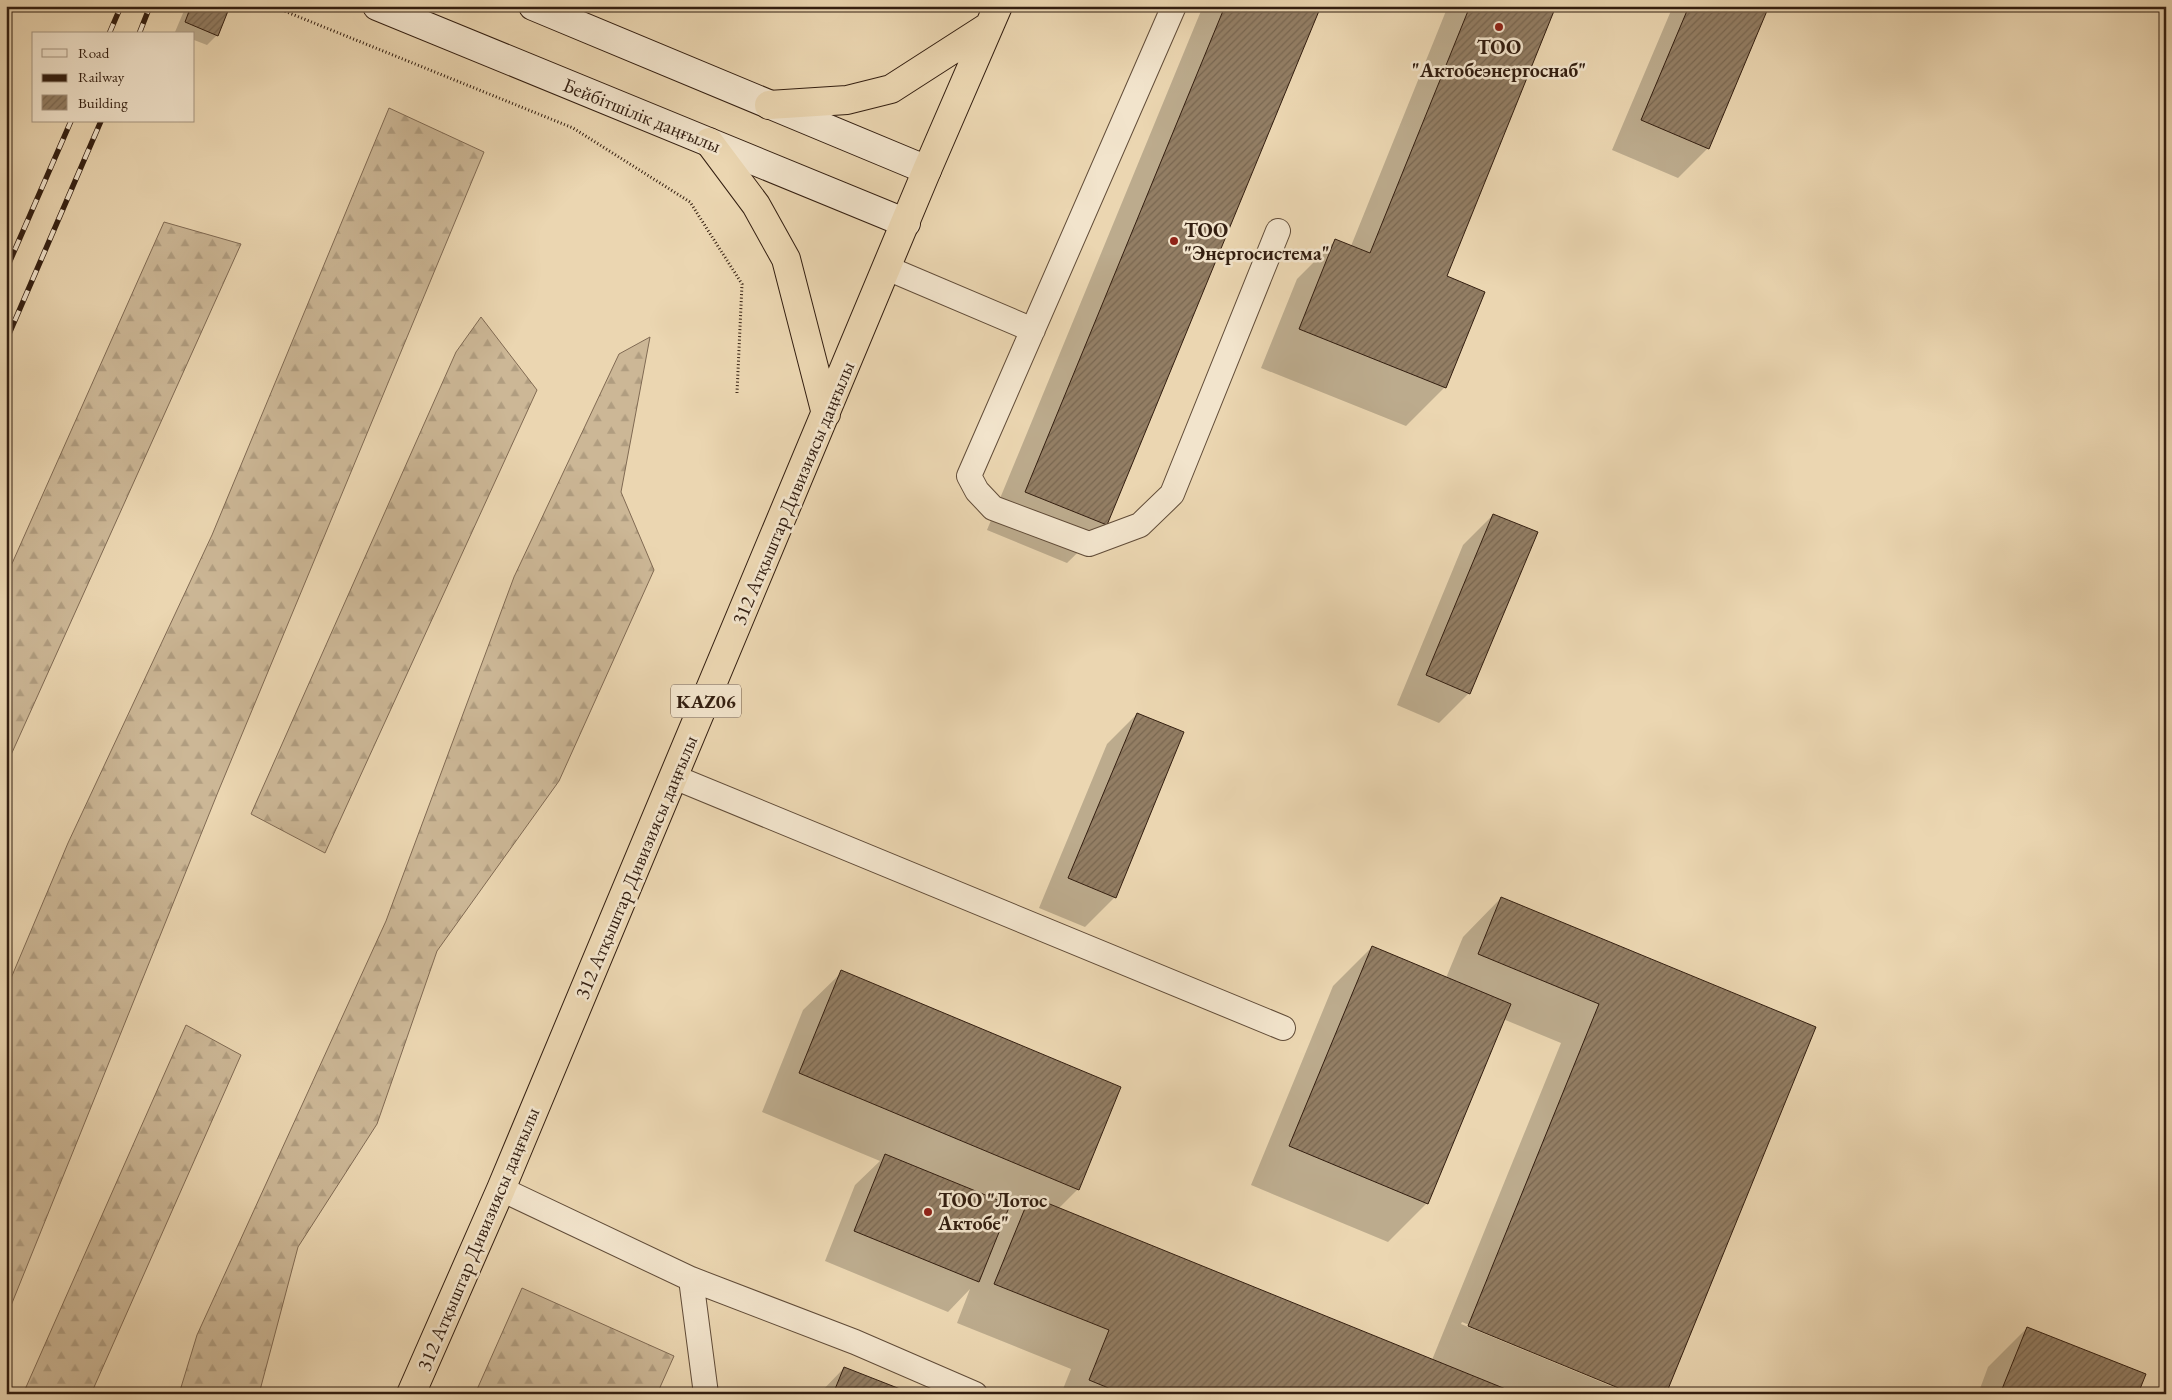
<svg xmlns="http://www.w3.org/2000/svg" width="2172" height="1400" viewBox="0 0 2172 1400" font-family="'EB Garamond',serif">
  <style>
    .forest { fill: url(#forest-firs); stroke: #806a53 }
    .shadow { fill: #0003; fill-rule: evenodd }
    .building { fill: url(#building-hatch); stroke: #331e10 }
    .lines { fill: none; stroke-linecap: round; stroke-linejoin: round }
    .lane-casing { stroke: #614c38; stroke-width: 26 }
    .secondary-casing { stroke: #331e10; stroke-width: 30 }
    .highway-casing { stroke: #331e10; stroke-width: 30 }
    .path { stroke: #331e10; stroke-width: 3; stroke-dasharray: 1 2.5; stroke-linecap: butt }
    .lane { stroke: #f2e4cc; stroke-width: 24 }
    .secondary { stroke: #f2e4cc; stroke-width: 28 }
    .highway { stroke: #ebd6b1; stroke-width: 28 }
    .rail-casing { stroke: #331e10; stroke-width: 5.5 }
    .rail { stroke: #f2e4cc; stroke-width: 4; stroke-dasharray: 11; stroke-linecap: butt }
    .poi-dot { fill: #8f2418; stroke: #f2e4cc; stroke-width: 2 }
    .labels { text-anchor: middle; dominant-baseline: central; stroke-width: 5; stroke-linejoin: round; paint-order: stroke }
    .shield { fill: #f2e4cc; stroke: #6c5948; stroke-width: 1 }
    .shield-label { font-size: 19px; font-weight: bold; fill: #331e10 }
    .poi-label { font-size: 20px; font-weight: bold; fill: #331e10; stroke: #f2e4cc; text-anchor: start }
    .street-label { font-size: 20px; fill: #331e10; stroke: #f2e4cc }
  </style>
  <defs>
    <pattern id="forest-firs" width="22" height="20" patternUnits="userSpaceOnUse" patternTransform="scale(1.25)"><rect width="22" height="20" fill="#ccb796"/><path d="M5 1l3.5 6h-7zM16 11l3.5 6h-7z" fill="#b09d80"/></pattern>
    <pattern id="building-hatch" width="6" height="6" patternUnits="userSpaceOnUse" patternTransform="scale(1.25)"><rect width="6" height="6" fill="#937e64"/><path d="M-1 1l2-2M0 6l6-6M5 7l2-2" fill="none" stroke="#796751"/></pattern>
  </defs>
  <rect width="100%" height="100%" fill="#ebd6b1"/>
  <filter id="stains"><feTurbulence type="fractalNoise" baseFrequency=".004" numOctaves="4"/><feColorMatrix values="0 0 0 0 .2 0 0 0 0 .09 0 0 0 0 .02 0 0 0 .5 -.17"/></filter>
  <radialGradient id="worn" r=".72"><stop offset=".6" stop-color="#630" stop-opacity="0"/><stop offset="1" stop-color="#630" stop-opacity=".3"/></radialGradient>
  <path class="forest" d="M389,108L484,152L218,792L6,1318V990L68,843L212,535Z
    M164,222L241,244L6,766V577Z
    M481,317L537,390L325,853L251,814L456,352Z
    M650,337L621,492L654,570L559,781L437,951L377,1124L298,1247L259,1394H179L197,1335L386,921L514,577L619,354Z
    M186,1025L241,1055L91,1394H23Z
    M522,1288L674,1356L657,1394H475Z"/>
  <path class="shadow" d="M186,6H229L217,35L207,45L194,40V34L175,32Z
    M1203,6H1319L1106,525L1067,563L987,530Z
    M1448,6H1555L1445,277L1483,293L1444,388L1406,426L1261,368L1297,279L1336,240L1351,246Z
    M1673,6H1768L1708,148L1678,178L1612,150Z
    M1493,515L1469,693L1439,723L1397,705L1463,545Z
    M1137,714L1115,897L1085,927L1039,908L1107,744Z
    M1501,898L1814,1027L1636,1394L1462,1322L1461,1324L1630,1394H1061L1071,1369L957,1323L970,1289L948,1312L825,1261L855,1185L880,1161L762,1112L803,1010L842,972L1078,1189L1058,1209L1432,1360L1561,1043L1503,1019L1427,1203L1388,1242L1251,1185L1333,986L1372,947L1446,978L1463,937ZM1005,1213L1012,1216L999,1229Z
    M2027,1328L2136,1394H1978L1988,1367Z
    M844,1368L909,1394H819Z"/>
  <path class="building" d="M191,6H230L218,36L185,22Z
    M1225,6H1321L1107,525L1025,492Z
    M1470,6H1556L1447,276L1485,292L1446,388L1299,329L1335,239L1370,253Z
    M1689,6H1769L1709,149L1641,120Z
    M1493,514L1538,532L1470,694L1426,675Z
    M1137,713L1184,732L1116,898L1068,878Z
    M1501,897L1816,1027L1666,1394H1633L1468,1326L1599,1004L1478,954Z
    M1372,946L1511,1004L1428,1204L1289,1146Z
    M841,970L1121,1087L1079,1190L799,1073Z
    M885,1154L1010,1205L979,1282L854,1231Z
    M1030,1196L1518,1394H1123L1089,1380L1109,1330L994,1284Z
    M2027,1327L2146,1374L2138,1394H2000Z
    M844,1367L913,1394H833Z"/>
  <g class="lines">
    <g class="lane-casing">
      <path id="lane" d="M1174,6L969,476L977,491L993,508L1089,544L1140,525L1172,494L1278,231
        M887,268L1033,330
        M674,777L1283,1028
        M501,1189L691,1279L855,1342L975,1394
        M691,1279L706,1394"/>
    </g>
    <g class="secondary-casing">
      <path id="secondary" d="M377,6L906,223
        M533,6L927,170"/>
    </g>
    <g class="highway-casing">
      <path id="highway" d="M769,105L847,100L891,89L989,26
        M709,142L756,205L786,259L826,414
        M411,1394L501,1189L927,170L998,6"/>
    </g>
    <path class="path" d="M272,6L573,128L690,202L742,284L737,393"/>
    <use href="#lane" class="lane"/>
    <use href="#secondary" class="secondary"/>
    <use href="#highway" class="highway"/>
    <g class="rail-casing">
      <path id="rail" d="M109,34L121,6
        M139,34L150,6
        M6,270L71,121
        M6,341L101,121"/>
    </g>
    <use href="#rail" class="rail"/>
  </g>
  <g class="poi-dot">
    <circle cx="1499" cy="27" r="5"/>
    <circle cx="1174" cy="241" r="5"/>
    <circle cx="928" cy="1212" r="5"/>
  </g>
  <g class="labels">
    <rect class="shield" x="671" y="684.5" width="70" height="33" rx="4"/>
    <g class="shield-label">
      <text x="706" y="701">KАZ06</text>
    </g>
    <g class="poi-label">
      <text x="1499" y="47" text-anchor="middle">ТОО<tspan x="1499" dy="23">"Актобеэнергоснаб"</tspan></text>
      <text x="1184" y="230">ТОО<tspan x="1184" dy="23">"Энергосистема"</tspan></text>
      <text x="938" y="1200">ТОО "Лотос<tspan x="938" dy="23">Актобе"</tspan></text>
    </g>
    <g class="street-label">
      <text transform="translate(642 115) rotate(22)">Бейбітшілік даңғылы</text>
      <text transform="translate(793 493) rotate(-67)">312 Атқыштар Дивизиясы даңғылы</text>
      <text transform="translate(636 867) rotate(-67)">312 Атқыштар Дивизиясы даңғылы</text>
      <text transform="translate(478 1239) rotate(-67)">312 Атқыштар Дивизиясы даңғылы</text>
    </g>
  </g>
  <rect width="2172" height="1400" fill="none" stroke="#ebd6b1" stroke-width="25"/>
  <rect x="8" y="8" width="2157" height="1385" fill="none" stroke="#331e10" stroke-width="2.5"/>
  <rect x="12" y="12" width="2147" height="1375" fill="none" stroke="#331e10"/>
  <rect x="32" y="32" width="162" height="90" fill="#f2e4cc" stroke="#a69581"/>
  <rect x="42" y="49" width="25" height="8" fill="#f2e4cc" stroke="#a69581"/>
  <text x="78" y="58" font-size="15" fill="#331e10">Road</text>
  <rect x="42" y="74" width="25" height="8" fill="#331e10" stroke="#a69581"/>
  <text x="78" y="82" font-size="15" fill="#331e10">Railway</text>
  <rect x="42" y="95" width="25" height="15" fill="url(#building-hatch)" stroke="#a69581"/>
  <text x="78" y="108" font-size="15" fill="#331e10">Building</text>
  <rect width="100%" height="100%" filter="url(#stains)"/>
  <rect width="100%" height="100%" fill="url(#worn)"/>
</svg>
